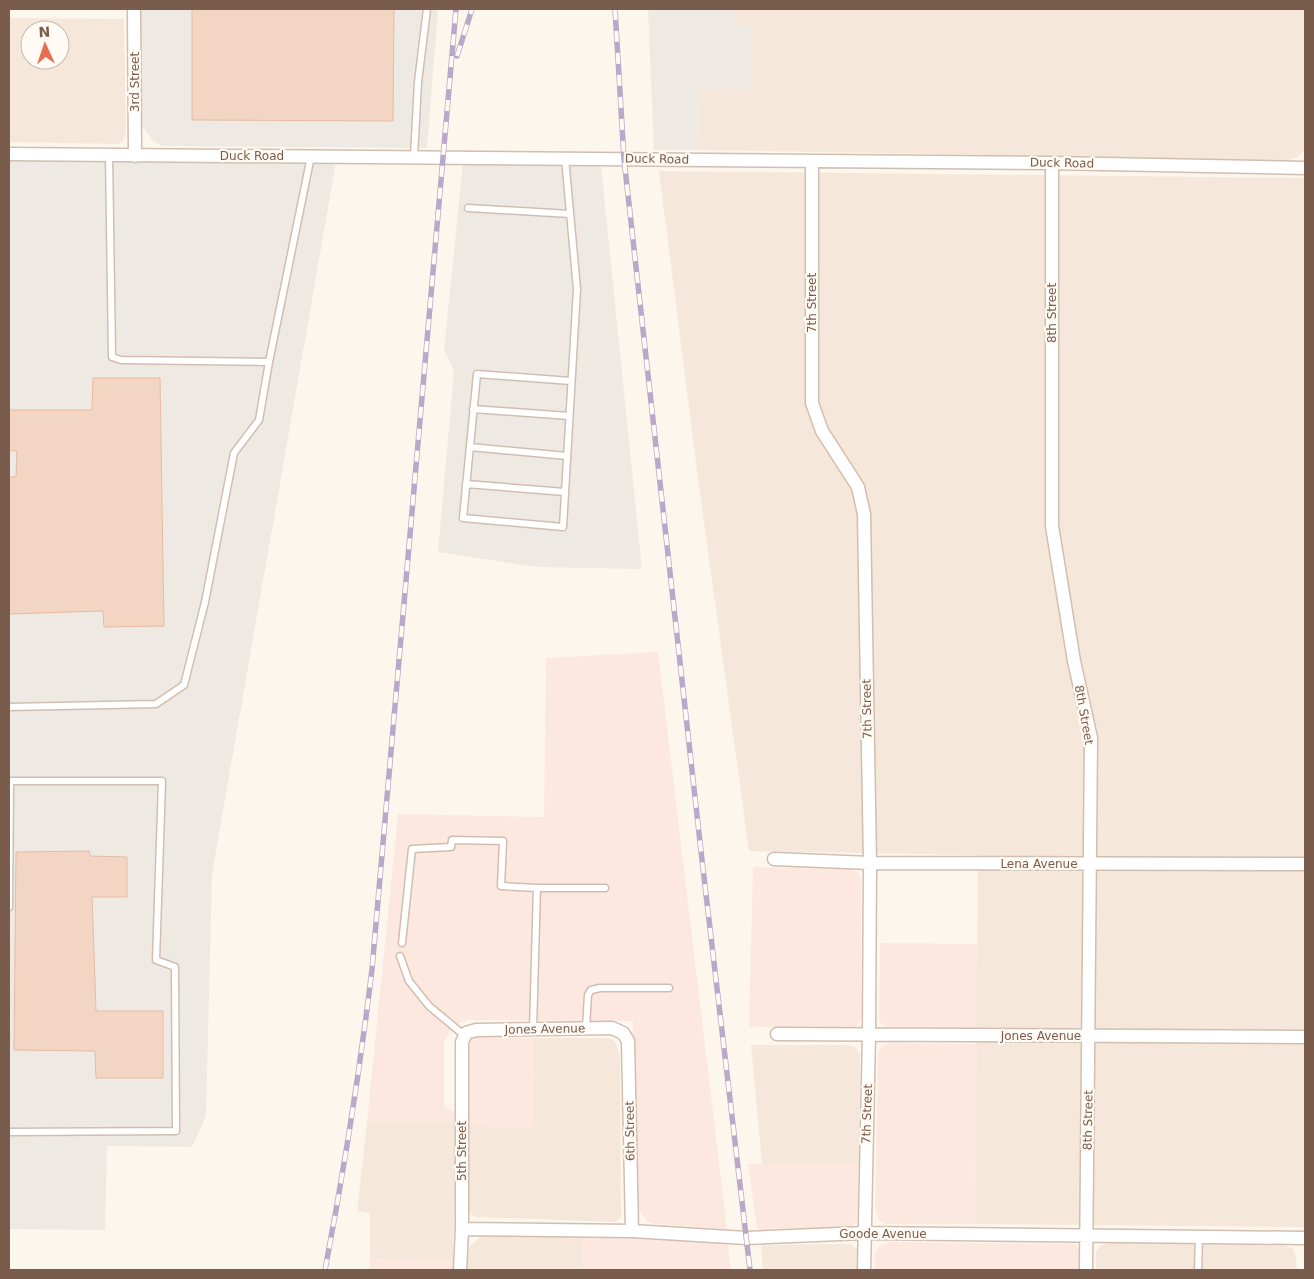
<svg xmlns="http://www.w3.org/2000/svg" width="1314" height="1279" viewBox="0 0 1314 1279" font-family="'DejaVu Sans',sans-serif">
  <style>
    .residential { fill: #f5e8da; fill-rule: evenodd }
    .commercial { fill: #fde8e0 }
    .industrial { fill: #efe9e4 }
    .building { fill: #f3d5c3; stroke: #e6bba3 }
    .lines { fill: none; stroke-linecap: round; stroke-linejoin: round }
    .lane-casing { stroke: #d1beb0; stroke-width: 9 }
    .street-casing { stroke: #d1beb0; stroke-width: 15 }
    .lane { stroke: #fff; stroke-width: 6 }
    .street { stroke: #fff; stroke-width: 12 }
    .rail-casing { stroke: #b9a8c9; stroke-width: 5.5 }
    .rail { stroke: #fffaf3; stroke-width: 4; stroke-dasharray: 11; stroke-linecap: butt }
    .labels { text-anchor: middle; dominant-baseline: central; stroke-width: 4.5; stroke-linejoin: round; paint-order: stroke }
    .street-label { font-size: 12px; fill: #7a5c4d; stroke: #fffaf3 }
  </style>
  <rect width="100%" height="100%" fill="#fdf6ec"/>
  <path class="residential" d="M733,9H1305V149L1299,156L1289,160L698,150L699,89L751,88L752,26L733,27Z
    M9,18L124,19L126,133L123,141L118,144L9,142ZM30,30H60V60H30Z
    M659,171L1305,178V1227L975,1224L978,855L749,851L697,471Z
    M534,1038H609L613,1040L616,1044L620,1057L621,1216L619,1220L615,1222L477,1217L472,1215L469,1211L467,1206L468,1126H533Z
    M751,1045H847L855,1047L860,1054L859,1164H762Z
    M367,1122H456L453,1262L370,1259V1213L357,1211Z
    M488,1235L582,1236V1270H466L467,1254L470,1246L481,1237Z
    M1110,1243L1284,1245L1293,1249L1296,1256L1297,1270H1096V1252L1101,1245Z
    M850,1244L857,1249V1270H763L761,1245Z"/>
  <path class="commercial" d="M658,652L727,1229L655,1224L648,1222L637,1209L633,1191V1021L467,1020L458,1024L449,1032L444,1042V1106L450,1109L455,1114L456,1122H367L398,814L544,817L546,658Z
    M753,867L853,869L859,874L861,882V1020L855,1028L749,1027Z
    M880,943L977,944V1028L884,1027L879,1020Z
    M473,1036L534,1038L533,1127L468,1126L467,1043Z
    M890,1043L977,1044L975,1224H885L878,1219L875,1208L878,1052L882,1045Z
    M748,1164H859L857,1220L852,1227L757,1229Z
    M582,1236H629L728,1244L731,1270H582Z
    M891,1242L1075,1244L1080,1251V1270H875V1254L880,1245Z
    M370,1259L453,1262V1270H369Z"/>
  <path class="industrial" d="M140,9H438L427,148L162,146L152,140L141,124Z
    M648,9H733V27L752,26V88L699,89L698,150H654Z
    M9,160L336,162L212,874L206,1116L192,1147L107,1146L105,1230L9,1229Z
    M463,163L601,166L642,569L536,567L438,552L454,371L444,350Z"/>
  <path class="building" d="M192,9H394L393,121L192,120Z
    M93,378H160L164,626L104,627L103,611L9,614V477H16L17,451L9,450V410H92Z
    M89,851L90,856L127,857V897H92L96,1011H163V1078H96L95,1051L14,1050L16,852Z"/>
  <g class="lines">
    <g class="lane-casing">
      <path id="lane" d="M109,155L112,357L121,360L269,362
        M414,157L418,82L427,9
        M565,158L577,289L563,527L463,518L477,374L571,381
        M468,208L570,214
        M473,409L569,416
        M470,447L567,456
        M466,484L565,492
        M9,707L156,704L184,685L205,602L234,453L259,420L269,362L311,156
        M537,888H605
        M9,907L10,781H162L156,960L175,967L176,1131L9,1132
        M402,943L412,849L451,847L452,840L503,841L501,886L537,888L533,1029
        M400,956L409,981L429,1006L465,1036
        M586,1028L588,995L591,990L600,988H669
        M1198,1270L1199,1236"/>
    </g>
    <g class="street-casing">
      <path id="street" d="M134,9L135,156
        M9,154L1052,163L1305,168
        M812,162V403L822,431L858,487L864,514L870,863L869,1034L864,1270
        M1052,163V526L1074,661L1091,738L1086,1270
        M774,859L870,863L1305,864
        M777,1034L1305,1037
        M462,1229L632,1231L746,1238L864,1233L1305,1238
        M460,1270L462,1229V1042L466,1033L476,1030L612,1028L623,1033L628,1041L632,1231"/>
    </g>
    <use href="#lane" class="lane"/>
    <use href="#street" class="street"/>
    <g class="rail-casing">
      <path id="rail" d="M615,9L624,159L702,860L750,1270
        M457,56L472,9
        M325,1270C344,1170 360,1070 372,969L456,9"/>
    </g>
    <use href="#rail" class="rail"/>
  </g>
  <g class="labels">
    <g class="street-label">
      <text transform="translate(135 82) rotate(-90)">3rd Street</text>
      <text x="252" y="156">Duck Road</text>
      <text transform="translate(657 159) rotate(1)">Duck Road</text>
      <text transform="translate(1062 163) rotate(1)">Duck Road</text>
      <text transform="translate(812 303) rotate(-90)">7th Street</text>
      <text transform="translate(1052 313) rotate(-90)">8th Street</text>
      <text transform="translate(867 709) rotate(-91)">7th Street</text>
      <text transform="translate(1084 715) rotate(80)">8th Street</text>
      <text x="1039" y="864">Lena Avenue</text>
      <text transform="translate(545 1029) rotate(-1)">Jones Avenue</text>
      <text x="1041" y="1036">Jones Avenue</text>
      <text transform="translate(867 1114) rotate(-88)">7th Street</text>
      <text transform="translate(1088 1120) rotate(-89)">8th Street</text>
      <text transform="translate(630 1131) rotate(-91)">6th Street</text>
      <text transform="translate(462 1151) rotate(-90)">5th Street</text>
      <text x="883" y="1234">Goode Avenue</text>
    </g>
  </g>
  <rect width="1314" height="1279" fill="none" stroke="#7a5c4d" stroke-width="20"/>
  <g transform="translate(45 45) rotate(357)"><circle r="24" fill="#fffaf3" stroke="#cabbb1"/>
  <path d="M0-4L9 19L0 12L-9 19Z" fill="#e76f51"/>
  <text y="-8" font-size="14" font-weight="bold" text-anchor="middle" fill="#7a5c4d">N</text>
  </g>
</svg>
